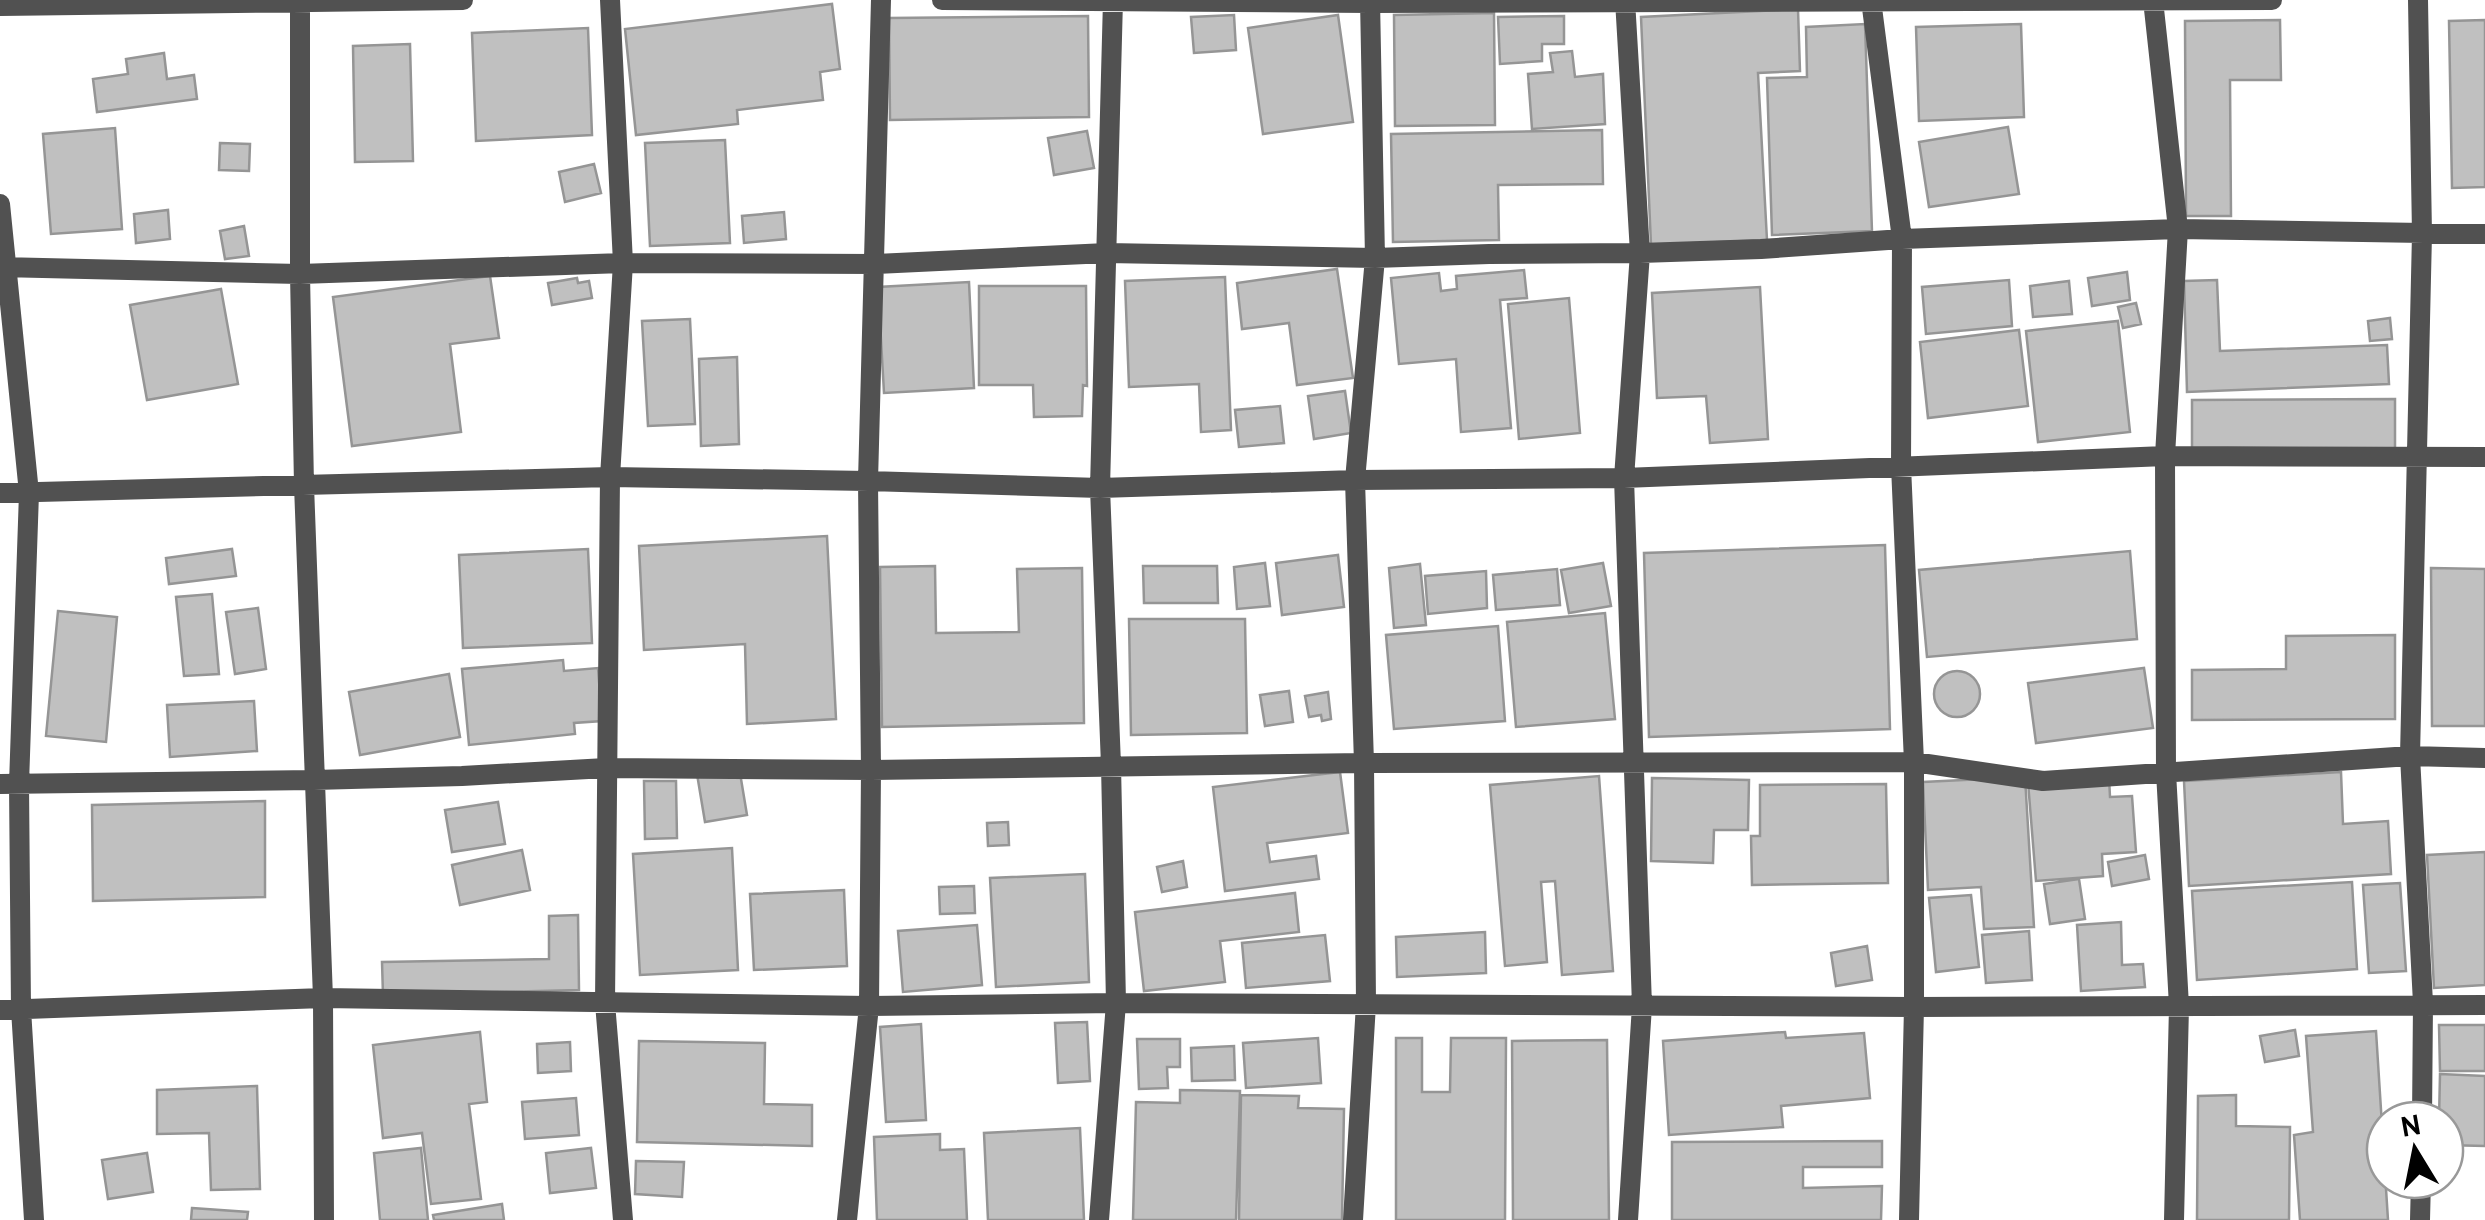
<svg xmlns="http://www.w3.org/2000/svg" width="2485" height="1220" viewBox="0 0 2485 1220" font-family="Overpass,sans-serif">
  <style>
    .building { fill: #c0c0c0; stroke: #959595; stroke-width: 2.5 }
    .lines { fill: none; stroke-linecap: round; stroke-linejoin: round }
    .street { stroke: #515151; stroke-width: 20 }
  </style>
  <rect width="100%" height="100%" fill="#fff"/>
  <path class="building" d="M832,4L840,69L820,72L823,100L737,110L738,124L636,135L625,29Z
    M1798,9L1800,71L1758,73L1767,240L1651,245L1641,17Z
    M1494,13L1495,125L1395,126L1394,15Z
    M1234,15L1236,50L1194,53L1191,17Z
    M1338,15L1353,122L1263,134L1248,28Z
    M1088,16L1089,117L890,120L889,18Z
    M1564,16V44H1542V61L1500,64L1498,17Z
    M2280,20L2281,80H2230L2231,216H2186L2185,21Z
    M2485,20V187L2452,188L2449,21Z
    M1865,24L1872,231L1772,235L1767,78L1807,77L1806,27Z
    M2021,24L2024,117L1919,121L1916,27Z
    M588,28L592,135L476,141L472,33Z
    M410,44L413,161L355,162L353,46Z
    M1572,51L1575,77L1603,74L1605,124L1532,129L1528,74L1553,72L1550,53Z
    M164,53L167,79L194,75L197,99L97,112L93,79L128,74L126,59Z
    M2008,127L2019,194L1929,207L1919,142Z
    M115,128L122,229L51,234L43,134Z
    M1602,130L1603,184L1498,185L1499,240L1393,242L1391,134Z
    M1087,131L1094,168L1054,175L1048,138Z
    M725,140L730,243L650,246L645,143Z
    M220,143L250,144L249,171L219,170Z
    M594,164L601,193L565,202L559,172Z
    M168,210L170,239L136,243L134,214Z
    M784,212L786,239L744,243L742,216Z
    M244,226L249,256L225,259L220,231Z
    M1337,269L1353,378L1297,385L1289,323L1242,329L1237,283Z
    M1524,270L1527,298L1500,300L1511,428L1461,432L1456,359L1399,364L1391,278L1439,273L1441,291L1457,289L1456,276Z
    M2127,272L2130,300L2092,306L2088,278Z
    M490,276L499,338L450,344L461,432L352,446L333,297Z
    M1225,277L1231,430L1201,432L1199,384L1129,387L1125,281Z
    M577,278L578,283L589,281L592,298L552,305L548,283Z
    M2009,280L2012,326L1926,334L1922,287Z
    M2217,280L2220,351L2387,345L2389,384L2187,392L2184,281Z
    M2069,281L2072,314L2033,317L2030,286Z
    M969,282L974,388L884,393L878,287Z
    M979,286H1086L1087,386L1083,385L1082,416L1034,417L1033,385H979Z
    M1760,287L1768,439L1710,443L1706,396L1657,398L1652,293Z
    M221,289L238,384L147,400L130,305Z
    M1569,298L1580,433L1519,439L1508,304Z
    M2136,303L2141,324L2123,328L2118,307Z
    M2390,318L2392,339L2370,341L2368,321Z
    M690,319L695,424L648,426L642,321Z
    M2118,321L2130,432L2038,442L2026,331Z
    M2019,330L2028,406L1928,418L1920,342Z
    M737,357L739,444L701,446L699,359Z
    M1345,391L1351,433L1314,439L1308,396Z
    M2395,399V448L2192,449V400Z
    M1280,406L1284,443L1239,447L1235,410Z
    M827,536L836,719L747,724L745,644L644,650L639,546Z
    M1885,545L1890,729L1649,737L1644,553Z
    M232,549L236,576L169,584L166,558Z
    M588,549L592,643L463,648L459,555Z
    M2130,551L2137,639L1927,657L1919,570Z
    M1338,555L1344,607L1282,615L1276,563Z
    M1265,563L1270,606L1237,609L1234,567Z
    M1603,563L1611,606L1569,613L1561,570Z
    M1420,564L1426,625L1394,628L1389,568Z
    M935,566L936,633L1019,632L1017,569L1082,568L1084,723L882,727L880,567Z
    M1143,566H1217L1218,603H1144Z
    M2431,568L2485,569V726H2432Z
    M1557,569L1560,605L1496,610L1493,575Z
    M1486,571L1487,608L1428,614L1425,576Z
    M212,594L219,674L184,676L176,597Z
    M258,608L266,669L235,674L226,612Z
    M58,611L117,617L106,742L46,736Z
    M1605,613L1615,719L1516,727L1507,622Z
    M1129,619H1245L1247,733L1131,735Z
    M1498,626L1505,721L1394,729L1386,635Z
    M2395,635V719L2192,720V670L2286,669V636Z
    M563,660L564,671L598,668L602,721L574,723L575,734L469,745L462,669Z
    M2144,668L2153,728L2036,743L2028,683Z
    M1934 694a23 23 0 1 1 46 0a23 23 0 1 1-46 0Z
    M449,674L460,737L360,755L349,692Z
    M1289,691L1293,722L1265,726L1260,695Z
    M1328,692L1331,719L1322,721L1321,715L1309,717L1305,696Z
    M254,701L257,751L170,757L167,705Z
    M739,767L747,815L705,822L697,774Z
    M1340,772L1348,833L1267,843L1270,862L1316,856L1319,879L1225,891L1213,787Z
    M2341,772L2343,824L2388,821L2391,874L2189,886L2184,781Z
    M1599,776L1613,971L1562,975L1555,881L1541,882L1547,962L1505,966L1490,785Z
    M2025,777L2034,927L1984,929L1981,887L1928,890L1923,782Z
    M2109,777L2110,797L2132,796L2136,852L2102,854L2103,876L2036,881L2028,782Z
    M1652,778L1749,780L1748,830H1714L1713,863L1651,861Z
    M644,781H676L677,838L645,839Z
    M1886,784L1888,883L1752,885L1751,836H1760V785Z
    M265,801V897L93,901L92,805Z
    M498,802L505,844L452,852L445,810Z
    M1008,822L1009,845L988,846L987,823Z
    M732,848L738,970L640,975L633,854Z
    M522,850L530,890L460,905L452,865Z
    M2485,852V985L2434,988L2427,855Z
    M2145,855L2149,879L2112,886L2108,862Z
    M1183,861L1187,887L1162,892L1157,867Z
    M1085,874L1089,982L996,987L990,878Z
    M2079,879L2085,919L2050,924L2044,884Z
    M2352,882L2357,969L2197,980L2192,891Z
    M2400,883L2406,971L2369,973L2363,885Z
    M974,886L975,913L940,914L939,887Z
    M844,890L847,966L754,970L750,894Z
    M1295,893L1299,932L1220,941L1225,982L1144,991L1135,912Z
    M1971,895L1979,967L1936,972L1929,898Z
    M578,915L579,990L383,995L382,962L549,959V916Z
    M2121,922L2122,965L2143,964L2145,987L2081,991L2077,925Z
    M977,925L982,985L903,992L898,931Z
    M2029,931L2032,980L1986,983L1982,935Z
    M1485,932L1486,973L1397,977L1396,937Z
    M1325,935L1330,981L1246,988L1242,943Z
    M1867,946L1872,980L1836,986L1831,953Z
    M1087,1022L1090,1081L1058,1083L1055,1023Z
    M921,1024L926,1120L886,1122L880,1027Z
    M2439,1025H2485V1071H2440Z
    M2295,1030L2299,1056L2265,1062L2260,1036Z
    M2376,1031L2388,1220H2300L2294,1135L2313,1132L2306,1036Z
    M480,1032L487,1102L469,1104L481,1199L431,1204L422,1133L383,1138L373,1045Z
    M1785,1032L1786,1038L1864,1033L1870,1098L1781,1106L1783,1127L1669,1135L1663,1041Z
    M1318,1038L1321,1083L1246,1088L1243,1043Z
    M1396,1038H1422V1092H1450L1451,1038H1506L1505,1220H1396Z
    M1137,1039H1180V1067H1167L1168,1088L1139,1089Z
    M1607,1040L1609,1220H1513L1512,1041Z
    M639,1041L765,1043L764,1104L812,1105V1146L637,1142Z
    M570,1042L571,1071L538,1073L537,1044Z
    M1234,1046L1235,1080L1192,1081L1191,1048Z
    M2440,1074L2485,1076V1146L2445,1145V1120H2439Z
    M257,1086L260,1189L211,1190L209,1133L157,1134V1090Z
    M1180,1090L1240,1091L1236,1220H1133L1136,1102L1180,1103Z
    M1241,1095L1299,1096L1298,1108L1344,1109L1342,1220H1239Z
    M2236,1095V1126L2290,1127L2289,1220H2197L2198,1096Z
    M576,1098L579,1135L525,1139L522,1102Z
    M1080,1128L1084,1220H988L984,1133Z
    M940,1134V1150L964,1149L967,1220H877L874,1137Z
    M1882,1141V1167H1803V1188L1882,1186L1881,1220H1672V1142Z
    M421,1148L428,1220H380L374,1153Z
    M591,1148L596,1188L550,1193L546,1153Z
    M147,1153L153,1192L108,1199L102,1160Z
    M636,1161L684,1162L682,1197L635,1194Z
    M502,1204L504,1220H434L433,1215Z
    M192,1208L248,1212L247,1220H191Z"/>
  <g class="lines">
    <path class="street" d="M300,0V274L304,485L323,998L324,1220
      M610,0L623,263L610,477L605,1003L623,1220
      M942,0L1370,3L2272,0
      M1625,0L1640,253L1624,478L1642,1006L1628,1220
      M1871,0L1902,239L1901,466L1914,762V1007L1909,1220
      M2153,0L2178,229L2165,456L2166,772L2179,1006L2174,1220
      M2418,0L2422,234L2410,756L2423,1003L2422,1120
      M0,6L463,0
      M0,204L29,493L19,784L21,1009L34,1220
      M0,267L300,274L623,263L876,264L1107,253L1375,258L1489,254L1640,253L1761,249L1902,239L2178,229L2485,234
      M0,493L610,477L868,481L1100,488L1355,480L1624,478L2165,456L2485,457
      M0,784L314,780L462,776L606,768L871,770L1364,763L1914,762L2043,781L2410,756L2485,758
      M0,1010L323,998L869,1006L1116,1003L1914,1007L2485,1005
      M847,1220L869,1006L871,770L868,481L881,0
      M1099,1220L1116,1003L1111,765L1100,488L1113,0
      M1353,1220L1366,1004L1364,763L1355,480L1375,258L1370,0
      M2420,1220L2421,1180"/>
  </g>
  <g transform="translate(2415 1150) rotate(350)"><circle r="48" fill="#ffffff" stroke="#999999" stroke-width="2.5"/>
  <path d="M0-8L18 38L0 25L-18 38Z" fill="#000000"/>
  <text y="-15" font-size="28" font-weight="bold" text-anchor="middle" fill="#000000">N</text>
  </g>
</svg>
